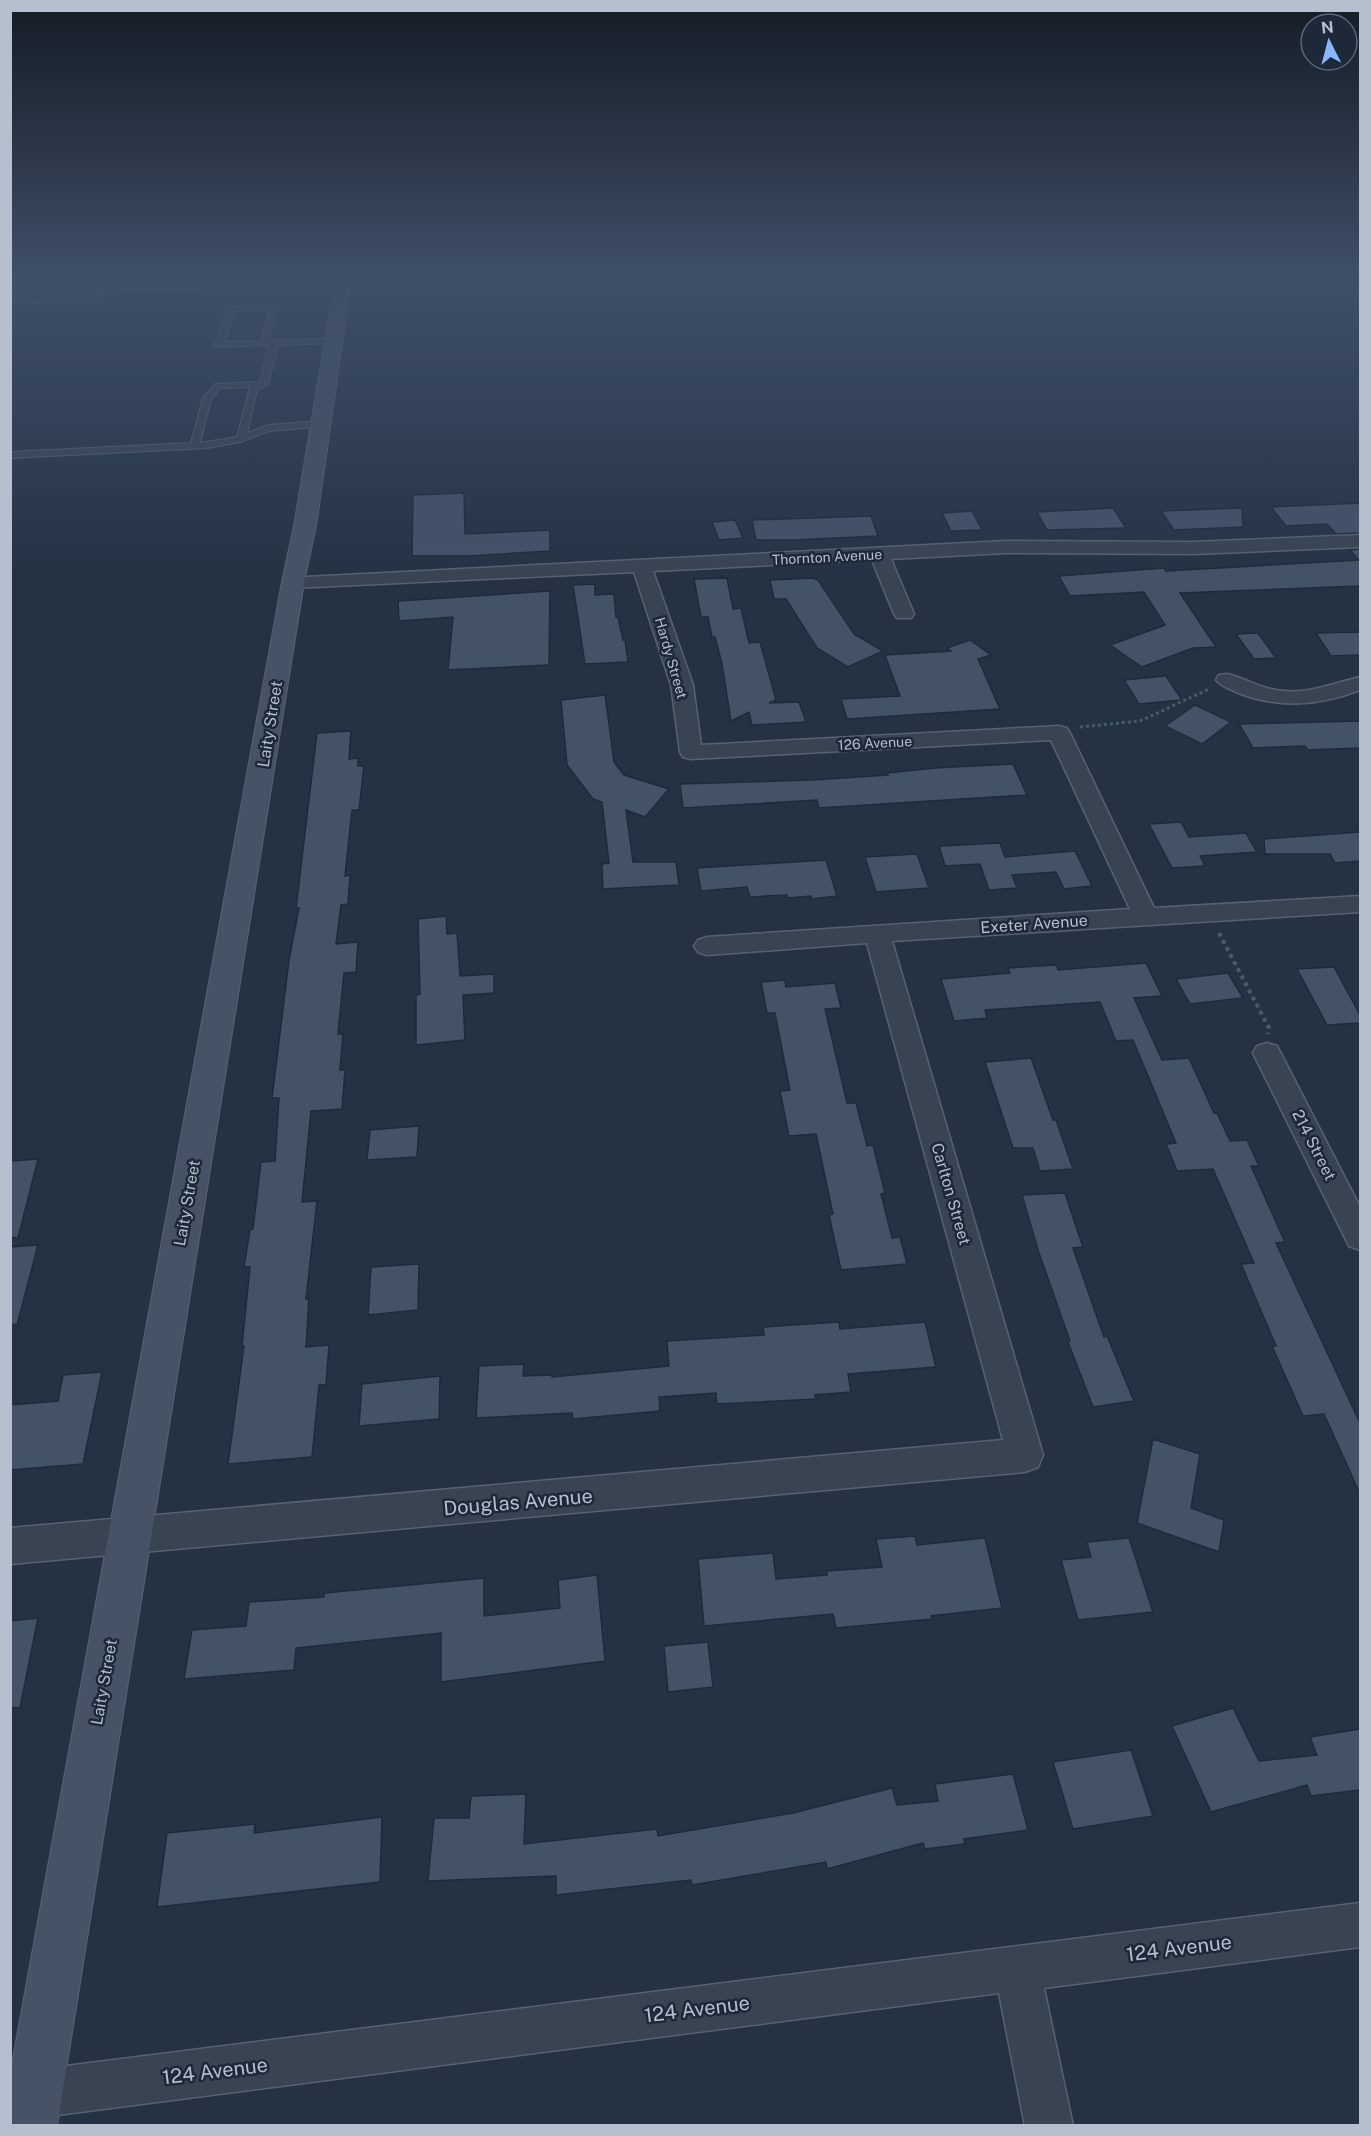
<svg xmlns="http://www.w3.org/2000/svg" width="1371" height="2136" viewBox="0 0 1371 2136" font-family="'Public Sans',sans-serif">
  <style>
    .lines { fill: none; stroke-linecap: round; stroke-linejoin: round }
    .stream { stroke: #364d6d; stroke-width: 4.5 }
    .building { fill: #435267; stroke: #1f2b3b; stroke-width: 1.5 }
    .lane-casing { stroke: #576271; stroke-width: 2 }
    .street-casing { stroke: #576271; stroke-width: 3 }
    .secondary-casing { stroke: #576271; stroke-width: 2 }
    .path-far2 { stroke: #445e61; stroke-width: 2; stroke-dasharray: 2 2; stroke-linecap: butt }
    .path-far1 { stroke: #445e61; stroke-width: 3; stroke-dasharray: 3 3; stroke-linecap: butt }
    .path { stroke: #445e61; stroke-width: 4; stroke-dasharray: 4 4; stroke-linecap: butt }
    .lane { fill: #394453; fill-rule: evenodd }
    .street { fill: #394453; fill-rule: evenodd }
    .secondary { fill: #465367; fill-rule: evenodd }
    .labels { text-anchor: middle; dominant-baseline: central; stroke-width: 5; stroke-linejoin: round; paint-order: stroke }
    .far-street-label { font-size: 14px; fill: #b6bfcd; stroke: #1d2939 }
    .street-label { font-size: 16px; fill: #b6bfcd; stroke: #1d2939 }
    .near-street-label { font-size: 20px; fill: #b6bfcd; stroke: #1d2939 }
  </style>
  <rect width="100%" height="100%" fill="#243244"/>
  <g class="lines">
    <path class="stream" d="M10,303L103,299"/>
  </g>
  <path class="building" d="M464,493L465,534L550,530V551L468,556H412L413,495Z
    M1360,503V533L1336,534L1327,524L1286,526L1271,507Z
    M1113,508L1126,528L1047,530L1037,512Z
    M1242,508L1243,527L1174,530L1161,511Z
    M972,511L982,530L951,531L942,513Z
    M871,516L878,536L792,540H756L752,520Z
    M735,520L743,538L719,540L712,522Z
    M1360,549V586L1180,593L1216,647L1193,648L1142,667L1110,645L1165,625L1144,592L1070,596L1059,576L1164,568L1166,571L1359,560L1350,550Z
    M727,578L733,609L741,608L749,643L760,642L776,700L769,703L799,702L806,722L752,725L749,712L731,721L722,664L715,637H712L708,617H701L694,579Z
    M812,578L818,580L854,634L883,651L848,667L817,648L786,599H774L770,580Z
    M595,584V595L614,594L616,617H618L623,640H625L628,662L585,664L573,585Z
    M550,591L549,665L448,670L453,617L399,621L398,601Z
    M1360,632V655L1331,656L1316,633Z
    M1258,633L1276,658L1254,659L1236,634Z
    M970,640L991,655L978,659L1000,709L847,719L841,699L900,696L885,655L951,651L947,648Z
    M1166,676L1182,700L1139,704L1124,680Z
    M605,695L614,762L624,775L669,789L645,817L626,810L633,862H676L679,885L603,889L602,864L609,863L602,802L593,799L567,765L561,700Z
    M1195,705L1231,722L1202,744L1165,726Z
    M1360,721V748L1308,750L1305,746L1253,748L1239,724Z
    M351,731L349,759L358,758V766H364L359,810H352L345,876L350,875L348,904L341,905L336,944L358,942L356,972L344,973L338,1034H343L340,1070H345L342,1109L311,1111L302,1202L317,1201L306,1299L309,1298L306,1347L329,1345L326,1385H319L312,1457L228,1464L244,1346H242L250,1267H244L250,1230L253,1229L261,1162L275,1161L279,1098H272L289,960L299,908H296L317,733Z
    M1013,764L1027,795L819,808L817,800L683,808L680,784L812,780L888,775L887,773L935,768Z
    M1181,822L1189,837L1246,833L1257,852L1200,856L1205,866L1172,868L1149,824Z
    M1360,832V861L1335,863L1330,854H1265L1264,839Z
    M1000,843L1005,857L1075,851L1092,886L1064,889L1056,872L1012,875L1017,888L989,890L980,864L945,866L939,846Z
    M917,854L929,888L876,892L865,857Z
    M826,860L837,896L811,899V896L788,898L787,895L750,897L747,887L701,891L697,868Z
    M446,916L447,934L457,933L460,976L494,974V993L463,995L465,1040L416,1045V995L420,994L418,919Z
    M1146,963L1162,996L1134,998L1162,1060L1189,1058L1214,1113H1217L1230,1141L1247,1140L1259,1166H1251L1285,1242L1276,1243L1360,1423V1494L1324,1414L1303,1416L1272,1346H1276L1241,1264L1254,1263L1213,1169L1177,1171L1166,1144L1176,1143L1133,1040L1116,1041L1100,1002L985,1010L987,1018L954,1021L941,979L1010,973L1008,968L1056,965L1058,970Z
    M1334,967L1360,1015V1023L1327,1025L1297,969Z
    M1228,973L1243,998L1190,1004L1176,979Z
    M785,980L786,987L835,983L841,1008L825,1009L847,1103H856L867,1146L873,1145L885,1193L881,1194L892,1238L900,1237L907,1264L841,1270L829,1215L833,1214L816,1134L789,1136L780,1091L790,1090L775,1013H767L761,982Z
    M1031,1058L1053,1120H1056L1073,1169L1040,1171L1033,1148H1013L985,1062Z
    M419,1126L417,1157L367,1160L370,1130Z
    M38,1159L18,1238L10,1237V1161Z
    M1065,1193L1083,1247L1073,1248L1104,1337L1107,1336L1134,1401L1093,1407L1068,1342L1070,1341L1038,1250L1022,1195Z
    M38,1245L17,1325L10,1324V1247Z
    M419,1264L418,1310L368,1315L371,1267Z
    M839,1322L840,1329L925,1322L936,1367L848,1374L851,1392L815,1395L816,1399L717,1404L716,1393L659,1397L660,1411L573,1419L572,1413L476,1418L479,1366L524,1364L523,1376L552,1375V1377L669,1366L667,1341L764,1335L763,1327Z
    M102,1372L83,1464L10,1470V1405L58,1401L63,1375Z
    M440,1376L439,1419L359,1426L362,1384Z
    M1153,1439L1200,1454L1191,1508L1224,1520L1219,1552L1137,1523Z
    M915,1536L917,1545L985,1538L1002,1608L931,1616L932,1619L836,1628L833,1614L704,1626L698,1559L773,1553L776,1579L827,1575V1571L882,1567L876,1539Z
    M1129,1538L1153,1612L1078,1620L1061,1560L1091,1557L1087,1542Z
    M597,1575L605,1661L441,1682V1633L296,1648L294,1670L184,1679L192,1630L246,1626L249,1602L324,1597V1593L484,1578V1616L560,1608L558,1580Z
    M38,1618L20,1708L10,1707V1621Z
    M708,1642L713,1687L668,1692L664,1646Z
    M1233,1708L1259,1761L1317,1755L1310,1737L1360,1729V1790L1311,1796L1307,1785L1211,1812L1172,1726Z
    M1131,1750L1153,1816L1073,1829L1053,1762Z
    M1013,1774L1028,1830L964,1839L965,1844L925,1849L923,1843L827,1869L826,1862L692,1885L691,1880L556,1895V1876L428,1881L434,1818H469L471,1796L526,1794L524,1844L657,1829L658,1836L793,1813L892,1788L897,1805L938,1801L935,1784Z
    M382,1817L380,1882L157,1907L167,1833L255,1824L254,1833Z"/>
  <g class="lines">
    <g class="lane-casing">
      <path id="lane" d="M278,306L269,340L334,339L338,341L334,343L278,345L268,384L257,390L247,433L268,425L321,421L324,422V426L269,431L240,442L207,448L10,458V452L191,443L203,398L215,384L260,382L269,345L219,347L215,345L227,309L231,307ZM270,310L261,341L224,342L234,311ZM250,387L237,437L200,443L211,399L220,388Z"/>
    </g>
    <g class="street-casing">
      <path id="street" d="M1360,535V547L1193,554L1006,553L891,559L914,614L911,618H897L894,614L872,560L653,571L693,685L701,745L1059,726L1067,728L1070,733L1154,908L1360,896V912L892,941L1043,1455L1038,1467L1025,1472L10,1564V1528L1003,1440L867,943L707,955L698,952L694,946L698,940L707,937L1130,909L1051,740L691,759L683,757L680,752L671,685L634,572L293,588L286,586L283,582L286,578L1006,541L1193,542Z
        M1227,674C1241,677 1253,684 1267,688C1300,698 1329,684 1360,677V690C1318,706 1278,709 1236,692C1229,688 1221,687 1216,680L1219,675Z
        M1267,1043L1277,1046L1360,1207V1250L1349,1246L1253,1053L1257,1046Z
        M1360,1903V1947L1044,1988L1073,2126H1025L999,1993L34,2118L17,2111L10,2094L17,2077L34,2070Z"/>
    </g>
    <g class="secondary-casing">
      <path id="secondary" d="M175,280H307L299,285L10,296V286Z
        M335,280H351L316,526L304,582L57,2126H10V2075L282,582L294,526Z"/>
    </g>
    <path class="path-far2" d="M362,285H368L369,280"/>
    <path class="path-far1" d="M1080,727L1140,721L1209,689"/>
    <path class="path" d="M1219,933L1269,1028L1268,1034"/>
    <use href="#lane" class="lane"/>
    <use href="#street" class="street"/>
    <use href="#secondary" class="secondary"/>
  </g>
  <linearGradient id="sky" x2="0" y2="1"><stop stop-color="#141c25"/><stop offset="0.48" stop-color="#3f4f67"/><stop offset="1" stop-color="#3f4f67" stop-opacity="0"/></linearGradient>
  <rect width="1371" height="579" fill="url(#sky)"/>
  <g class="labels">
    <g class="far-street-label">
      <text transform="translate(827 557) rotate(-3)">Thornton Avenue</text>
      <text transform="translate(671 658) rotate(74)">Hardy Street</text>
      <text transform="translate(875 743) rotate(-3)">126 Avenue</text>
    </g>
    <g class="street-label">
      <text transform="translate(270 724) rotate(-81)">Laity Street</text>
      <text transform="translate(1034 924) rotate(-4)">Exeter Avenue</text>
      <text transform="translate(1314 1145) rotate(63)">214 Street</text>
      <text transform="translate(951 1194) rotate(74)">Carlton Street</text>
      <text transform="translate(187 1203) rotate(-80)">Laity Street</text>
      <text transform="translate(104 1682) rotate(-80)">Laity Street</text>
    </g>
    <g class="near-street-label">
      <text transform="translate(518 1502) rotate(-5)">Douglas Avenue</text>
      <text transform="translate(1179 1948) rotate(-7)">124 Avenue</text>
      <text transform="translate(697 2009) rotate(-7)">124 Avenue</text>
      <text transform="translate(215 2071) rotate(-7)">124 Avenue</text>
    </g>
  </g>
  <rect width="1371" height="2136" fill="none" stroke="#b6bfcd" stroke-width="24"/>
  <g transform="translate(1329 42) rotate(354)"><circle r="28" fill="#1d2939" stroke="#5a6574" stroke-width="1.5"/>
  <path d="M0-4.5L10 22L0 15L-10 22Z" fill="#89b7ff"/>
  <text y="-9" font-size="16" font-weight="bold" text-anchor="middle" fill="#b6bfcd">N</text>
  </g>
</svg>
